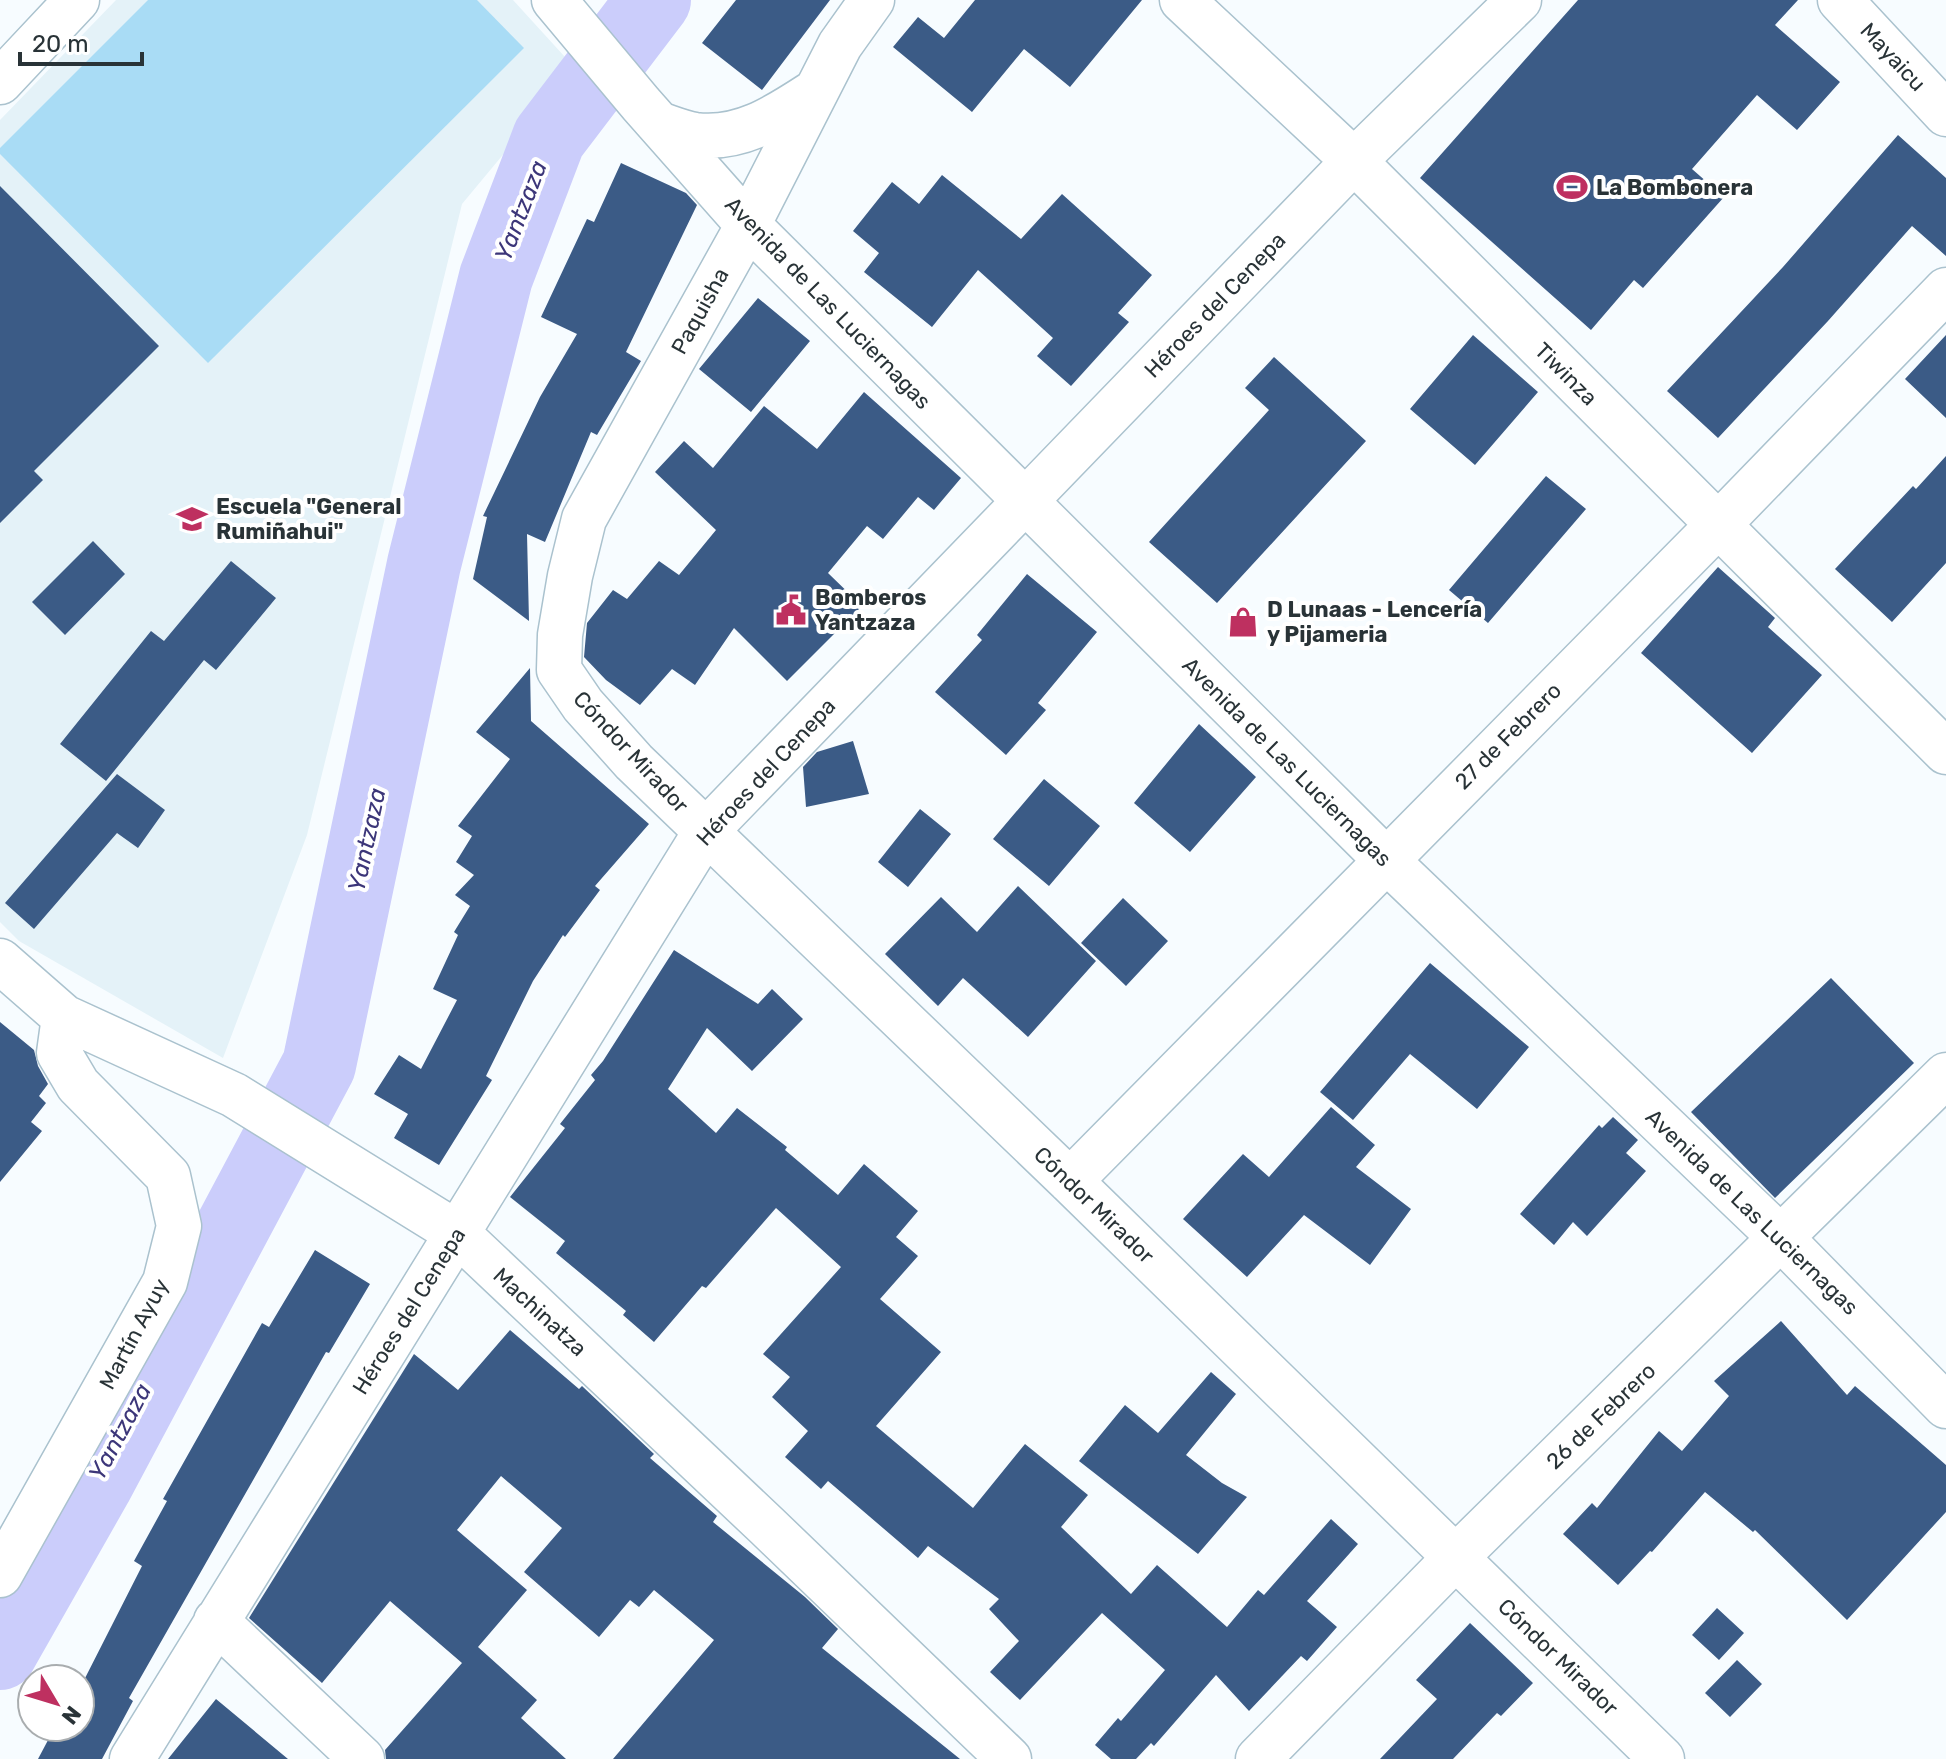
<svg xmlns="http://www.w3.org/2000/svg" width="1946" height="1759" viewBox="0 0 1946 1759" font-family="Rubik,sans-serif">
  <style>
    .built { fill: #e4f2f8 }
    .pitch { fill: #a9dcf5 }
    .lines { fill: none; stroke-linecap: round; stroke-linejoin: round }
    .river { stroke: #cbcdfb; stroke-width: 74 }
    .building { fill: #3b5b86 }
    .minor-casing { stroke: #aac2ce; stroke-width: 47 }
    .minor { stroke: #fff; stroke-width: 44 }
    .labels { text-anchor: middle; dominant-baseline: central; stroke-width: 8; stroke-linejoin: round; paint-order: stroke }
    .street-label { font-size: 22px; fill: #293337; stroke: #fff }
    .poi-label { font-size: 22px; font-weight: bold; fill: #293337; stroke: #fff; text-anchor: start }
    .water-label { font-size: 24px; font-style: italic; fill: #3c3679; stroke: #fff }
  </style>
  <rect width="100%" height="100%" fill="#f7fcff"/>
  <path class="built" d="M116,0H513L575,68L462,204L307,835L223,1058L19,941L0,922V120Z"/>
  <path class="pitch" d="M148,0H477L524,48L208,363L0,154V148Z"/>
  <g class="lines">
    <path class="river" d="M0,1653L96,1484L319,1065L424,564L496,277L549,138L654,0"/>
  </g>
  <path class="building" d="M736,0H830L762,90L702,43Z
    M975,0H1142L1070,87L1024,49L972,112L893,47L918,17L944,38Z
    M1578,0H1798L1775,25L1840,82L1797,130L1757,95L1692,169L1724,197L1643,288L1634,280L1591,330L1420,178Z
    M1898,135L1946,178V256L1912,226L1828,321L1718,438L1667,391L1783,267Z
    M621,163L686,193L697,205L626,352L641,361L597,435L591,432L545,542L527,534L529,621L473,579L487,517L483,516L540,397L577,334L541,317L587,219L594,222Z
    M942,175L1021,239L1062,194L1152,275L1118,313L1129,322L1071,386L1037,356L1053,338L978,270L932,327L864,272L879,253L853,231L892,182L919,204Z
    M0,186L159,346L34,471L43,480L0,523Z
    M758,298L810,341L751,412L699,369Z
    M1473,335L1538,392L1475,465L1410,409Z
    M1946,335V418L1905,379Z
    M1274,357L1366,441L1217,603L1149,542L1269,410L1245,388Z
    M864,392L961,478L934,510L918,497L883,539L867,526L828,573L862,606L787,681L734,628L695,685L672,669L640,705L606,680L584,657L587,623L613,590L627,599L659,561L679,575L716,530L655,472L684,441L713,468L764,406L817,449Z
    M1946,456V563L1892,622L1835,569L1913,486L1916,489Z
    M1546,476L1586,509L1488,623L1449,590Z
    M93,541L125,574L65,635L32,602Z
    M231,561L276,598L216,670L204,660L106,781L60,744L151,631L164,641Z
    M1718,567L1775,618L1768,627L1822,675L1752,753L1641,653Z
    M1027,574L1097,632L1038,703L1046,710L1006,755L935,692L982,640L977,635Z
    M530,668L531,721L649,824L595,886L600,890L565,937L563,935L533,981L486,1076L492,1080L439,1165L394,1138L408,1114L374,1094L399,1055L421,1069L457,1000L433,989L458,935L454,932L470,906L455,895L474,875L456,862L472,836L458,826L510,759L476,732Z
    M1199,724L1256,777L1190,852L1134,803Z
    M853,741L869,794L806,807L803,767L817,752Z
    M117,774L165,810L138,848L117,833L34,929L5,903Z
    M1044,779L1100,826L1049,886L993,839Z
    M920,809L951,834L908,887L878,862Z
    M1018,886L1096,961L1028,1037L963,978L938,1006L885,954L941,897L977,932Z
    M1123,898L1168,941L1126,986L1081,943Z
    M674,950L758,1004L772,989L803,1019L752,1071L707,1028L668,1089L716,1133L737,1108L787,1147L785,1150L838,1195L864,1164L918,1211L896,1237L918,1256L880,1299L941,1352L876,1426L973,1508L1025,1444L1088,1495L1061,1527L1131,1594L1157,1565L1227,1627L1258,1590L1264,1595L1331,1519L1358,1544L1307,1601L1337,1627L1307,1661L1301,1656L1249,1711L1216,1675L1154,1746L1151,1743L1136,1759H1111L1095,1745L1118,1718L1121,1721L1165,1670L1102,1613L1020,1700L990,1672L1019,1641L989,1609L999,1599L928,1546L918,1558L828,1481L821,1489L785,1457L808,1431L772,1397L790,1377L763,1354L841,1267L776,1208L706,1288L702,1286L654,1342L623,1315L626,1311L556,1253L565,1241L510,1197L565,1128L560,1124L595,1080L591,1075L603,1061Z
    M1430,963L1529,1047L1477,1109L1410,1054L1353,1120L1320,1092Z
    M1831,978L1914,1063L1775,1198L1691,1112Z
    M0,1022L34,1050L38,1066L48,1084L39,1096L46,1103L31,1122L42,1131L0,1182Z
    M1331,1107L1375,1145L1356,1167L1411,1209L1370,1265L1304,1215L1247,1277L1183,1219L1243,1154L1269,1177Z
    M1613,1117L1638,1140L1626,1153L1646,1171L1587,1236L1573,1222L1554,1245L1520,1214L1599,1125L1602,1128Z
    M315,1250L370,1284L329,1353L326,1352L129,1698L133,1701L102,1759H38L55,1727H80V1688L142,1566L134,1561L167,1501L163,1499L262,1323L269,1327Z
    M1781,1321L1847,1395L1855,1386L1946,1465V1512L1847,1620L1755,1530L1753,1532L1705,1492L1652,1552L1650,1551L1618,1585L1563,1534L1592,1503L1597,1508L1659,1431L1682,1451L1729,1396L1714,1381Z
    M510,1330L579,1389L582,1386L654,1454L650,1458L717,1516L713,1522L805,1597L838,1629L822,1648L960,1759H613L714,1640L654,1590L639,1607L630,1600L599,1637L524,1572L562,1528L501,1476L457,1530L527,1590L478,1647L537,1700L521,1718L566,1759H386L385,1750L462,1663L390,1601L322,1683L249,1618L414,1354L458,1390Z
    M1211,1372L1236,1394L1186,1455L1222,1483L1247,1497L1198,1554L1079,1461L1125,1405L1158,1433Z
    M1717,1608L1744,1633L1719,1660L1692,1635Z
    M1470,1623L1533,1683L1501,1716L1497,1713L1453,1759H1380L1437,1699L1416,1680Z
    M1737,1660L1762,1684L1730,1717L1705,1693Z
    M216,1699L288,1759H168Z"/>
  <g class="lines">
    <g class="minor-casing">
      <path id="minor" d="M554,0L641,104L748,225L1385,859L1781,1238L1946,1406
        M872,0L840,45L748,225L584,519L570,576L560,635L559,670L583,705L634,762L1070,1181L1662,1759
        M1182,0L1354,161L1946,752
        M1840,0L1946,114
        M0,82L77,0
        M659,124C671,128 683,133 695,135C742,141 779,115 816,91
        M0,961L64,1017L234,1095L457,1233L767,1526L1009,1759
        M1070,1181L1717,526L1946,290
        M0,1575L165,1282L179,1226L168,1176L78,1085L59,1053L64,1017
        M216,1621L362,1759
        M132,1759L706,831L1354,161L1519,0
        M1258,1759L1456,1557L1946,1075"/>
    </g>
    <use href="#minor" class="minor"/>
  </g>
  <defs>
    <g id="stadium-bare" transform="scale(2.4)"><path d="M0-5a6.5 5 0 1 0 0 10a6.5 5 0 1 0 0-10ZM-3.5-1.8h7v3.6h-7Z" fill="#be3060" stroke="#fff" stroke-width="2.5" paint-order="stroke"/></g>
    <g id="school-bare" transform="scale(2.4)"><path d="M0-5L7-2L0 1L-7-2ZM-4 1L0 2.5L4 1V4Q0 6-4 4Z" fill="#be3060" stroke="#fff" stroke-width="2.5" paint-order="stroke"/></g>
    <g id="civic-bare" transform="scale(2.4)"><path d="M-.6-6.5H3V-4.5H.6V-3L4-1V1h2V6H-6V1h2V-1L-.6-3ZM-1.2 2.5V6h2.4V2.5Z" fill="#be3060" stroke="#fff" stroke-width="2.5" paint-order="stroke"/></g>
    <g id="shop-bare" transform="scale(2.4)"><path d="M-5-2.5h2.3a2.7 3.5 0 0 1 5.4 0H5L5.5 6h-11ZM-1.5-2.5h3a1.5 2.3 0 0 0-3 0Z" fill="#be3060" stroke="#fff" stroke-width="2.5" paint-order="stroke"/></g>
  </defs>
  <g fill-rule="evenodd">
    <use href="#stadium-bare" x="1572" y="187"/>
    <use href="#school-bare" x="192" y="519"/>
    <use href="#civic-bare" x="791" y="610"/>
    <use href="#shop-bare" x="1243" y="622"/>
  </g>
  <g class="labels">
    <g class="street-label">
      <text transform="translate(1893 57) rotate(47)">Mayaicu</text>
      <text transform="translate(828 303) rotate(46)">Avenida de Las Luciernagas</text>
      <text transform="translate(1215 305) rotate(-46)">Héroes del Cenepa</text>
      <text transform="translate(700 311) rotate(-61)">Paquisha</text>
      <text transform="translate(1566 374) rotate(45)">Tiwinza</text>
      <text transform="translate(1508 736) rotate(-45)">27 de Febrero</text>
      <text transform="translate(631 752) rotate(47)">Cóndor Mirador</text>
      <text transform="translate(1287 762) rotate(45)">Avenida de Las Luciernagas</text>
      <text transform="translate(766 772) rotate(-47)">Héroes del Cenepa</text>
      <text transform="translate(1094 1205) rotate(44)">Cóndor Mirador</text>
      <text transform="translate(1752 1212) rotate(44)">Avenida de Las Luciernagas</text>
      <text transform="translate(409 1311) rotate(-58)">Héroes del Cenepa</text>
      <text transform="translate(540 1312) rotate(43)">Machinatza</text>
      <text transform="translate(134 1334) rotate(-62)">Martín Ayuy</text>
      <text transform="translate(1601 1416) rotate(-44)">26 de Febrero</text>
      <text transform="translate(1558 1657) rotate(44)">Cóndor Mirador</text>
    </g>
    <g class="poi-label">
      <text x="1596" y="187">La Bombonera</text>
      <text x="216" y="506">Escuela "General<tspan x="216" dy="25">Rumiñahui"</tspan></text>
      <text x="815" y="597">Bomberos<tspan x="815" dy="25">Yantzaza</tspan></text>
      <text x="1267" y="609">D Lunaas - Lencería<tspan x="1267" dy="25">y Pijameria</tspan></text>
    </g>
    <g class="water-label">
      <text transform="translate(521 211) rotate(-69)">Yantzaza</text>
      <text transform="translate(367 840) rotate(-78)">Yantzaza</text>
      <text transform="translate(120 1432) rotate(-62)">Yantzaza</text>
    </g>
  </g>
  <g transform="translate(56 1703) rotate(128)"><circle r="38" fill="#ffffff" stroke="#a9adaf" stroke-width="2"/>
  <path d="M0-6L14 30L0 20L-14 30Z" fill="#be3060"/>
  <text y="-12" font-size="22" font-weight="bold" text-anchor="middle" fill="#293337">N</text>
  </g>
  <path d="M20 52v12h122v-12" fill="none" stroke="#293337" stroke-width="4"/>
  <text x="32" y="52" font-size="24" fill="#293337" stroke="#ffffff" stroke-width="6" paint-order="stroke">20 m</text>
</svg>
